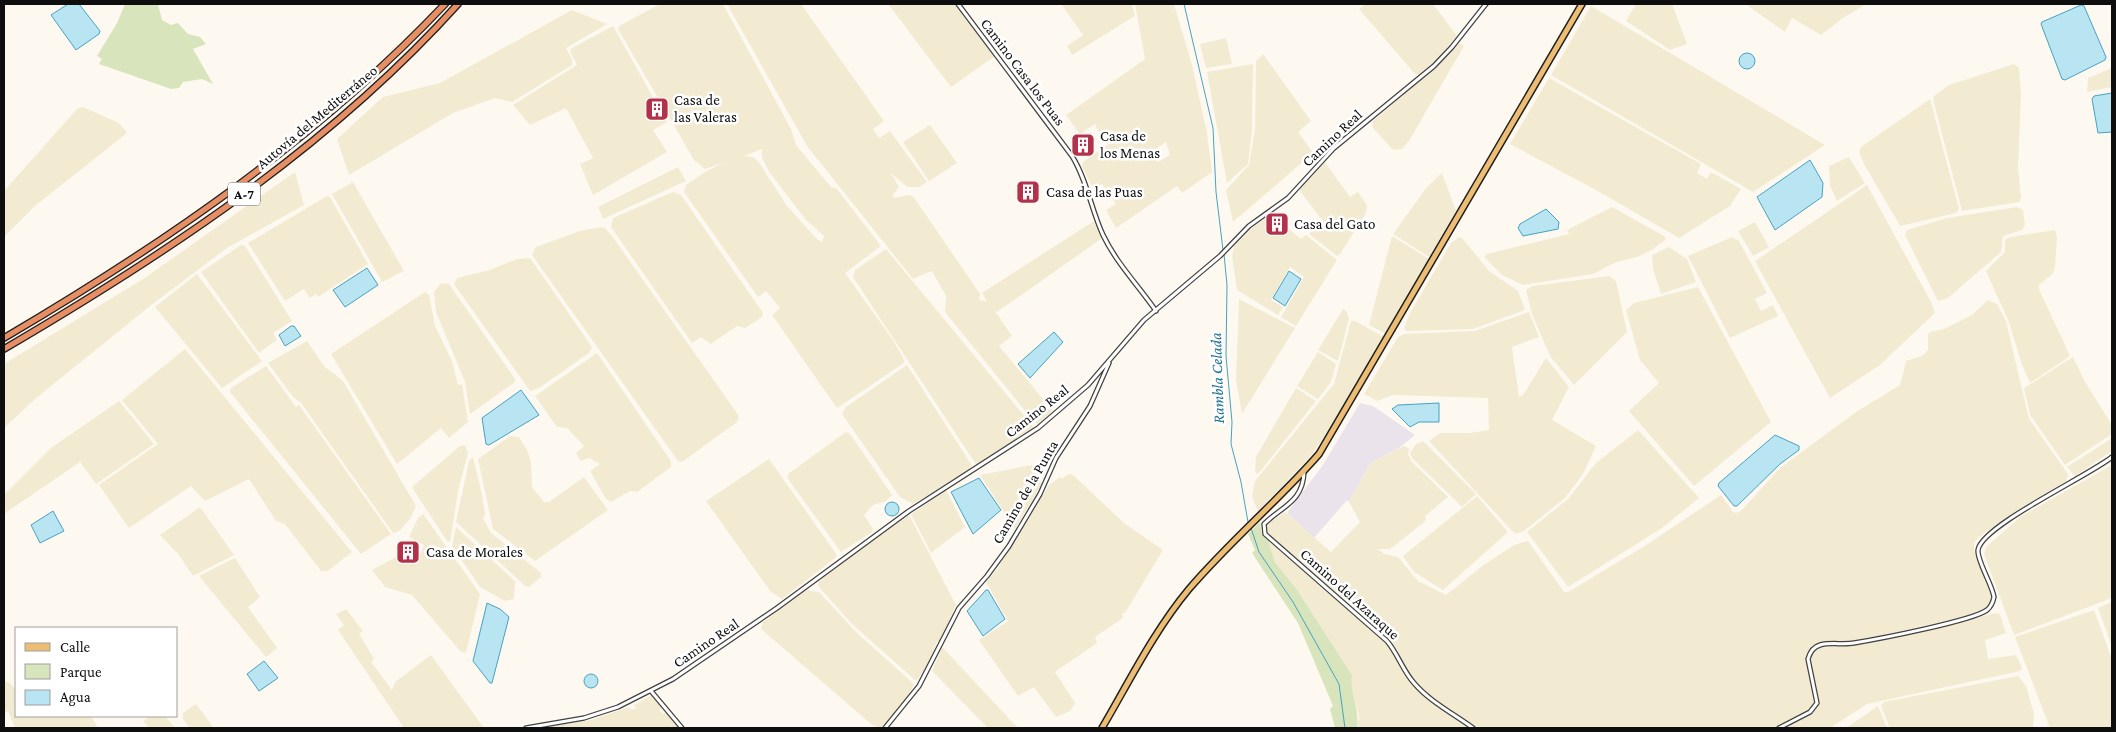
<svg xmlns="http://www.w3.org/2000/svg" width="2116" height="732" viewBox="0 0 2116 732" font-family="'Crimson Pro',serif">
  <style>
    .industrial { fill: #eae3ec }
    .farmland { fill: #f2ebd2; fill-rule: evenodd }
    .green { fill: #d8e5bc }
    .water { fill: #b9e4f1; stroke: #47a2c1 }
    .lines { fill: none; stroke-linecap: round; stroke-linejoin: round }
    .stream { stroke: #47a2c1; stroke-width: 1 }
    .street-casing { stroke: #414141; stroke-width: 5.5 }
    .primary-casing { stroke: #1f1f1f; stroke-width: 8 }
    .highway-casing { stroke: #1f1f1f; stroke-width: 8 }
    .street { stroke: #fff; stroke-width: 3 }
    .primary { stroke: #ecbd72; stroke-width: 5 }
    .highway { stroke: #e78e64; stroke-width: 5.5 }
    .labels { text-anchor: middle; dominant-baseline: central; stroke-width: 5; stroke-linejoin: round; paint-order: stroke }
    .shield { fill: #fff; stroke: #565656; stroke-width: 1 }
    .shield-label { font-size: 14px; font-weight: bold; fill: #0e0e0e }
    .street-label { font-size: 15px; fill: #0e0e0e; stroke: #fff }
    .poi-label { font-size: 15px; fill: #0e0e0e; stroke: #fff; text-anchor: start }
    .water-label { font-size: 16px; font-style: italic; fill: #227395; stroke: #fff }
  </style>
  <rect width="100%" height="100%" fill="#fef9f0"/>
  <path class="industrial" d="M1360,403L1373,406L1415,435L1399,448L1371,463L1349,502L1347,500L1314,538L1287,513L1323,465Z"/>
  <path class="farmland" d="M660,4H723L791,129L796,145L831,187L837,189L881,246L845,273L893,340L904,360V363L837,408L772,315L780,308L766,291L758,297L684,192L686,185L705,172L723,163L705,169L694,160L618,29L619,26ZM762,149V158L770,173L806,220L824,236L822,242L817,239L787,206L758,161L753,157L744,156Z
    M727,4H801L884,121L873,129L879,138L890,131L927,182L919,187H907L890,172L899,187L892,196L895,198L908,195L913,196L980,294L979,300L987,301L982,293L1094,221L1101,239L997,312L995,311L1012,336L999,346L1053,411L1039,424L1035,423L945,312L946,296L932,271L913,279L807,146Z
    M888,4H954L995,56L951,87Z
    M1061,4H1132L1135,16L1072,55L1067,46L1083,35Z
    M1135,4H1174L1192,65L1207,133L1212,172L1182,193L1177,186L1116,228L1106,210L1116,204L1102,184L1097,187L1091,185L1082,166L1083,162L1116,139L1110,134L1099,132L1095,124L1080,134L1066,115L1145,59ZM1166,142L1170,155L1158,162L1150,153Z
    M1365,4H1433L1457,36L1436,60L1418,75L1415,74L1359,9Z
    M1636,4H1672L1687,44L1670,50L1626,21Z
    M1750,4H1866L1843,18L1821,35L1792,18L1785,32L1748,6Z
    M1591,6L1825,145L1753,192L1551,75Z
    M572,10L607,24L566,48L572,59V65L512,102L495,98L453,113L349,175L337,139L383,97L440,83Z
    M613,26L654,99L647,103L653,114L662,111L667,122L653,130L667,152L593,195L580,164L593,158L566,108L530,125L513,105L577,65L570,51L572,48Z
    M1226,38L1232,64L1206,68L1200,44Z
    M1459,43L1464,46L1409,141L1402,149L1393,150L1373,128L1372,122L1409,90Z
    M1263,54L1311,121L1298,132L1312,151V154L1233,222L1226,190L1249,165L1255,130L1256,61Z
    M1253,64L1252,131L1248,164L1227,183L1207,72Z
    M2014,64L2019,68L2021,94L2018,167L2021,197L2020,202L1962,211L1933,99L1934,96L1949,85Z
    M2112,68V87L2087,92L2088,78Z
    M1549,78L1701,164L1697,173L1707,179L1711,172L1741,189L1730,206L1679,238L1603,194L1510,144Z
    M1930,99L1959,209L1956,213L1900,226L1864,164L1859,152L1861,147Z
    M83,107L119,123L127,133L35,206L4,237V191L78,108Z
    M930,125L957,163L929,181L903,142Z
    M1849,157L1865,183L1837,201L1830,186L1829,166Z
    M1325,162L1350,197L1358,192L1367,205L1366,213L1340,254L1337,256L1309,234L1323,221L1299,190Z
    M678,167L686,181L603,219L598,207Z
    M295,172L304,205L227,248L150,306L35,399L4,428V364L143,279Z
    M1442,173L1456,211L1429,257L1393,234L1427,187Z
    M353,182L404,271L382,282L332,194Z
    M1867,185L1931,302L1935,313L1880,365L1830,398L1755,261Z
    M673,192L681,195L763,313L762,317L745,328L737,326L711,344L701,337L692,343L611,227L613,218Z
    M327,196L330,197L368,264L318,297L316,294L310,298L304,289L285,301L248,243Z
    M1612,207L1664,236L1666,239L1652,250L1637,257L1614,263L1593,274L1523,285L1502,275L1484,257L1487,254L1569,234L1567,230Z
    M2017,207L2023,210L2025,225L2022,230L2003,236L2001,252L1948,298L1938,301L1905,235L1907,230L1947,218Z
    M1266,218L1280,230L1284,225L1301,239L1306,235L1337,260L1296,326L1281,317L1304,277L1290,267L1271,300L1283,307L1278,315L1237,290L1232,256L1234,246L1252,228Z
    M1755,222L1769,247L1753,256L1738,231Z
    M602,227L605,228L612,236L739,416L737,422L682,462L678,461L532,255L536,247L580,231Z
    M2055,230L2057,237L2055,268L2052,274L2039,285V289L2070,356L2030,383L2021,362L2009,322L1986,271L2005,252V240L2010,237Z
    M1392,236L1429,259L1386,334L1369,325Z
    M1459,237L1463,239L1489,271L1518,291L1525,310L1473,329L1406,331L1404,328L1410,313L1451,243Z
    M1732,237L1739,241L1767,293L1755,299L1761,311L1773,305L1778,316L1730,338L1688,256Z
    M241,245L245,246L292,321L273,333L277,340L259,353L201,272Z
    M1669,247L1687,259L1696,282L1661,294L1653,269L1652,255Z
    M886,249L1035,429L977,466L853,277L855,270Z
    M530,258L592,347L589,353L539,388L530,391L454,284L457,278L490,270L517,259Z
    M197,274L262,361L222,388L155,307Z
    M1609,276L1616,281L1627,332L1574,385L1550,356L1532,314L1526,290L1533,286Z
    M441,283L449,284L515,379V382L470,414L465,382L436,312L434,292Z
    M1698,287L1771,422L1694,486L1629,411L1659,383L1640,360L1626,310L1634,303Z
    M425,292L429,295L435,326L452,361L458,385L462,384L468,422L449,438L441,428L397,464L331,354Z
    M1239,299L1295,328L1242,414L1236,380Z
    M1988,300L1997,304L2006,321L2029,419L2068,474L2066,481L2016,511L1979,537L1974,543V551L1991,589L1992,601L1989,606L1972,615L1856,641L1822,643L1812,647L1808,654L1807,662L1815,700L1814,706L1811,710L1777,728H1476L1425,692L1414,680L1390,641L1266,532L1267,524L1285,512L1331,552L1360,522L1349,502L1371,463L1404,446L1409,448L1408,454L1411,461L1448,497L1425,516L1426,520L1423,523L1398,543L1390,549H1377L1385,554L1398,557L1418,581L1446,595L1485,564L1514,545L1528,541L1564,592H1568L1643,547L1721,495L1733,512L1736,513L1741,511L1780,468L1856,412L1900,385L1906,361L1922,356L1928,350V335L1930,332L1944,329L1972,315Z
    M1343,309L1347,312L1349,319L1338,361L1318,350Z
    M1529,312L1539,337L1512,347L1519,397L1523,395L1546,358L1569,387L1552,420L1596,446L1583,474L1565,498L1524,531L1515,534L1429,441L1440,433H1470L1489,430L1488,398L1393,395L1377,401L1364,394L1398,337L1404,334L1475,331Z
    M1351,321H1355L1384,337L1330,429L1309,458L1258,512L1252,496L1255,481L1334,384Z
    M307,341L324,366L343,381L416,506L410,519L399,531L393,533L301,403L293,397L268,363Z
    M185,349L352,552L328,571H321L285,524L276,521L249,479L205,501L191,486L129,528L99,485L158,444L122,400Z
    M1318,352L1336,364L1331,382L1318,399L1297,386Z
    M597,353L671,461V467L637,492L630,491L611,502L606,499L590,471L600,464L589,458L581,461L576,453L584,446L567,428L557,427L535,396Z
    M2073,357L2085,382L2112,425V434L2065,465L2030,415L2024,388Z
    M907,365L971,464L969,471L913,504L900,497L842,414L846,407Z
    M266,366L296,407L299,405L391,534L361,554L230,392L231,388Z
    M1296,388L1316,401L1258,474L1255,472L1256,457Z
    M119,401L154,444L96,484L80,462L4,514V495L51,448Z
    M1638,430L1699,498L1662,528L1568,587L1527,532L1568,499L1596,463Z
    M846,432L850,434L892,495L886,501L873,505L864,515L873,529L872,532L841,552L788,479V474Z
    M510,436L519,437L527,450L531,461L532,487L544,502H549L584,477L608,510L535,561L493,529L478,459Z
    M2112,438V451L2075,476L2067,467Z
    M1423,441L1476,494L1462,507L1412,458L1410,453L1416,444Z
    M465,445L468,453L458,491L450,542L447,541L413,489V486L460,446Z
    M473,457L482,495L485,515L483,518L491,533L541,573V577L529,587L525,586L456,522L469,461Z
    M769,459L837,555L834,559L782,599L771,592L706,501Z
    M1032,465L1042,484L1015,529L980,475Z
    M2112,465V598L2014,635L1984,554L1986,547L2020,517Z
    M1069,474L1073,475L1124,523L1163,550L1125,613H1122L1123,618L1095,637L1097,643L1055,672L1075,703L1070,711L1056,717L1034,687L1018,696L979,640L1008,621L986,582L998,568L1049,485L1060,477L1062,479Z
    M946,490L965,527L931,553L911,514Z
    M1477,496L1508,532L1443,590L1414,572L1403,556Z
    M200,507L234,555L193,576L178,554L160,535Z
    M423,514L480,594L466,653L461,652L412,595L385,587L372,570L398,556L416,564L424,545L409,537L418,518Z
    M909,515L956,605L940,642L937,641L928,666L916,681L852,624L818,586L819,581L860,549L863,550L862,547Z
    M456,527L515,581L514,599L505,601L480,587L452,546Z
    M1270,540L1380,637L1394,652L1408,679L1419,692L1470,728H1357L1359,716L1350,683L1352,675L1298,591L1275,562L1269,543Z
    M235,558L260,597L248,607L277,648L266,657L199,576Z
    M806,590L819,592L856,632L914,684L904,703L881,728L872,725L761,629L763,622Z
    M2112,602V647L2098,608Z
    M346,609L363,631L359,634L374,659L371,662L392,690L395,682L431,655L484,728H404L338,630L344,625L336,614Z
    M2094,610L2112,659V728H2050L2015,637Z
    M1996,613L2000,614L2006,633L1985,640L1988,659L2016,655L2022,668L2020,671L1867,704L1830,728H1785L1814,712L1818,706L1819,698L1810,659L1811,652L1818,648L1854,645Z
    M942,647L1018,728H988L932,671Z
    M2018,676L2026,686L2034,714L2033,728H1890L1881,706L1884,702Z
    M4,681L10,683L16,690V716H91L98,728H15L8,711L4,714Z
    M652,695L662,707L659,710L663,714L666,712L679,728H539L591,720L629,707L632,710L636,708L634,705Z
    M196,704L214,728H190L183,719V713Z
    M1878,706L1887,728H1846Z
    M150,716H165L175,728H149L143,721Z"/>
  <path class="green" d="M125,4H158L162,20L171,25L178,23L188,34L200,37L206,44L193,49L213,84L202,79L183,82L179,88L171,89L99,64L102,59L97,56L117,23Z
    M1260,522L1262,534L1270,540L1269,543L1275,562L1298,591L1352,675C1349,692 1360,708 1357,728H1335L1330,709L1333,706L1298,623L1252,553L1255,550L1248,534Z"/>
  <path class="water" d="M68,4H79L100,31L99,34L76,50L51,15Z
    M2081,5L2084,6L2106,57L2105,60L2065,80L2062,79L2041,24L2042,22Z
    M1739 61a8 8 0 1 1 16 0a8 8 0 1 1-16 0Z
    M2112,93V132L2098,133L2092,99L2094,96Z
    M1810,160L1823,183L1822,197L1775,230L1757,197Z
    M1546,209L1559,222L1558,229L1523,236L1518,228L1520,224Z
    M367,268L378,285L345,307L333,290Z
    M1289,271L1301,279L1285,306L1273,298Z
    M291,326H294L301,336L285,346L279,335Z
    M1054,332L1063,342L1030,378L1018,364Z
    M521,390L539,415L489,445L486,444L482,418Z
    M1439,403V422H1419L1410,427L1392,409L1398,405Z
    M1775,435L1799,446V450L1780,464L1737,506H1734L1718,486L1719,483Z
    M979,478L1001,510L973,534L951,492Z
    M885 509a7 7 0 1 1 14 0a7 7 0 1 1-14 0Z
    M53,511L64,531L40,543L31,525Z
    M986,590H988L1005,619L983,636L967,611Z
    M487,603L500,609L509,617L492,683H490L473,661Z
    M264,661L278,678L259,691L247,674Z
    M584 681a7 7 0 1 1 14 0a7 7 0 1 1-14 0Z"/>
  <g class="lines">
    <path class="stream" d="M1184,4L1213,128L1216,192L1223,250
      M1224,254L1227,285L1226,356L1232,422L1231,444L1241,482L1248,522
      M1251,528L1259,552L1293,602L1339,684L1345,728"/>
    <g class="street-casing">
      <path id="street" d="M958,4L1072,156C1087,180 1091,209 1103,235C1117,264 1138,285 1156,311
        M1304,472C1303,502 1282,506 1264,524L1265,534L1387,641C1398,654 1403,671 1414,683C1429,701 1454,714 1473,728
        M651,691L682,728
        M526,728L584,718L618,707L673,679L777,608L909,511L1038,428L1088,385L1144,320L1220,256L1249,226L1288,198L1334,148L1434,66L1452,47L1486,4
        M885,728L919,686L959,608L987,576L1009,546L1040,494L1056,458L1090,406L1109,363
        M1779,728L1810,712L1817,703L1808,659C1810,652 1813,647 1820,645C1831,642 1843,645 1854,643C1878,639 1972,621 1987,610C1992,606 1993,602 1994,597C1992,584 1977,561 1978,550C1981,526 2090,475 2112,457"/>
    </g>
    <g class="primary-casing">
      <path id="primary" d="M1102,728C1129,682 1154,631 1189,589C1230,541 1278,501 1319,454L1582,4"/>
    </g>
    <g class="highway-casing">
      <path id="highway" d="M4,338C164,244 317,139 445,4
        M4,349C168,253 330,146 458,4"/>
    </g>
    <use href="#street" class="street"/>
    <use href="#primary" class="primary"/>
    <use href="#highway" class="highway"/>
  </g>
  <defs>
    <g id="building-square" transform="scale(1.25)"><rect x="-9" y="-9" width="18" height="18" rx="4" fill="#b2324a" stroke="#fff"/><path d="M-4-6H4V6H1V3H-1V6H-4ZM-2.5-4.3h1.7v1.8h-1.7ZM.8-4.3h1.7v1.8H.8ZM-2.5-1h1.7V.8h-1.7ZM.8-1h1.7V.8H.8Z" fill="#fff"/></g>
  </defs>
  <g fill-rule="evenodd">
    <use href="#building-square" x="657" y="109"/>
    <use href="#building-square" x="1083" y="145"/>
    <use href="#building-square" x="1028" y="192"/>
    <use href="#building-square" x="1277" y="224"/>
    <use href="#building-square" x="408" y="552"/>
  </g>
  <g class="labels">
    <rect class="shield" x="228" y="182.5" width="32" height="23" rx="4"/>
    <g class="shield-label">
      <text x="244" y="194">A-7</text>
    </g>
    <g class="street-label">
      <text transform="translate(1023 72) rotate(53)">Camino Casa los Puas</text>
      <text transform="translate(317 117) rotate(-40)">Autovía del Mediterráneo</text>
      <text transform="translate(1332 138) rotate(-43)">Camino Real</text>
      <text transform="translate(1037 411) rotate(-38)">Camino Real</text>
      <text transform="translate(1025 492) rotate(-60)">Camino de la Punta</text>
      <text transform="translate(1350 594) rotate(42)">Camino del Azaraque</text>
      <text transform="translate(706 643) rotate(-34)">Camino Real</text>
    </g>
    <g class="poi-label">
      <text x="674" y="100">Casa de<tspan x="674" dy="17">las Valeras</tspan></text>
      <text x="1100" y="136">Casa de<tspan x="1100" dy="17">los Menas</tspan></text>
      <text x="1046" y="192">Casa de las Puas</text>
      <text x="1294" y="224">Casa del Gato</text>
      <text x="426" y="552">Casa de Morales</text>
    </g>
    <g class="water-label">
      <text transform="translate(1217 378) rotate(-92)">Rambla Celada</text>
    </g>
  </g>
  <rect width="2116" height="732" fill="none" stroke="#0e0e0e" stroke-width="10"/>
  <rect x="15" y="627" width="162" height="90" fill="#ffffff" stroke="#9f9f9f"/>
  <rect x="25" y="643" width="25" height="8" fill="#ecbd72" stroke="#9f9f9f"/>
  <text x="60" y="652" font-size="15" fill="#0e0e0e">Calle</text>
  <rect x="25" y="664" width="25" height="15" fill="#d8e5bc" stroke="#9f9f9f"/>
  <text x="60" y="677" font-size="15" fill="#0e0e0e">Parque</text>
  <rect x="25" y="690" width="25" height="15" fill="#b9e4f1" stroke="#9f9f9f"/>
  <text x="60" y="702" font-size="15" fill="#0e0e0e">Agua</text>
</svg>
